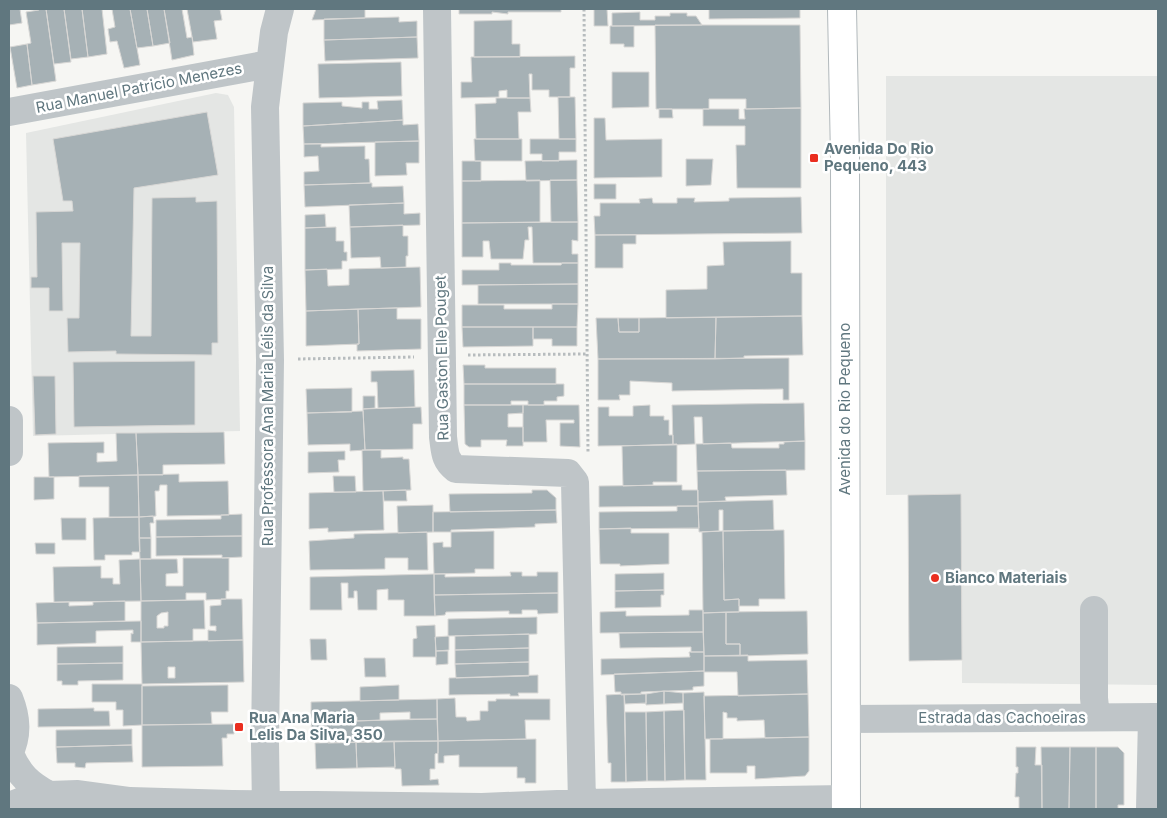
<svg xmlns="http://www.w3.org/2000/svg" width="1167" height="818" font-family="Inter,sans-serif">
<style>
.built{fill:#e4e6e4}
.building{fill:#a6b1b5;stroke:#d8d7d5;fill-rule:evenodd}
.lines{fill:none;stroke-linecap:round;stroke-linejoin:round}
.major-casing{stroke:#b2b9bc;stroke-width:30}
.path{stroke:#b7bcbe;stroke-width:3;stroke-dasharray:2.5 2.5;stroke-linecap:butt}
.minor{stroke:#bfc5c8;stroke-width:28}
.major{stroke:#fff;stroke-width:28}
.poi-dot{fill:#ea2e1f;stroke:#fff;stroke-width:2}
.labels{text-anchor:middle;stroke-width:5;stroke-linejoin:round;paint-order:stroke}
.street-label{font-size:15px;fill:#60777f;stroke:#fff}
.poi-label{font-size:15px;font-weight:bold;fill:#60777f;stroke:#fff;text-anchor:start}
</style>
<rect width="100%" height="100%" fill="#f6f6f3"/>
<path class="built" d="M 886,76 L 1158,76 L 1158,685 L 962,683 L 961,494 L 886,495 Z
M 216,93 L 228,95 L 234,107 L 240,431 L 33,436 L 26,133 Z"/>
<path class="building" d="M 9,9 L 20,9 L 22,23 L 9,25 Z
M 38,9 L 46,9 L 56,81 L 32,85 L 27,44 L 31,43 L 26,12 L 39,10 Z
M 46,9 L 64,9 L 71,62 L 54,64 Z
M 64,9 L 82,9 L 88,57 L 71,59 Z
M 82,9 L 102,9 L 107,54 L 88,57 Z
M 112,9 L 130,9 L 140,65 L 124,68 L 117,41 L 110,42 L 108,29 L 115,27 Z
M 130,9 L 147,9 L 153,46 L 137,48 Z
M 147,9 L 164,9 L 170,43 L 153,46 Z
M 164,9 L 182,9 L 187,38 L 192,37 L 194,55 L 172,60 Z
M 187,9 L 220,9 L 222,20 L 214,21 L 217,39 L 193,42 Z
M 316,9 L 365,9 L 365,18 L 312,20 Z
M 459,9 L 561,9 L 561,12 L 508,12 L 508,14 L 492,12 L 492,14 L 459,14 Z
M 594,9 L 607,9 L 608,26 L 594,26 Z
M 709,9 L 800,9 L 800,18 L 709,19 Z
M 640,12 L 640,20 L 655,20 L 655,16 L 670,16 L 670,13 L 687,13 L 687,16 L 696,16 L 702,25 L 612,26 L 612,13 Z
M 399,17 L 399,22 L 417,21 L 417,37 L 324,40 L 324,19 Z
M 512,20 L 512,44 L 520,44 L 520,57 L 474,57 L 474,21 Z
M 655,25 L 800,25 L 801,108 L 746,109 L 746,99 L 709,99 L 709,109 L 656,109 Z
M 610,26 L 634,26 L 634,47 L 624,47 L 624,44 L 610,44 Z
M 417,37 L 418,58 L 325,61 L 324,40 Z
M 27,44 L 32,85 L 17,88 L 10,47 Z
M 575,56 L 575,68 L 570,68 L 570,97 L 549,97 L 549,90 L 532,90 L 532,74 L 529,74 L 530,98 L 507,98 L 507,90 L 499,91 L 499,97 L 461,98 L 461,82 L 472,82 L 471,57 Z
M 401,62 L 402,96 L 319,98 L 318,64 Z
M 612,72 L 649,72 L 649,107 L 612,108 Z
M 558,97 L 575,97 L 576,139 L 559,139 Z
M 530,98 L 531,112 L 518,112 L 519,139 L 476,139 L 475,104 L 496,103 L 496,98 Z
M 402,100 L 403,120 L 303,126 L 303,103 L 342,102 L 342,106 L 362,108 L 362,102 L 369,102 L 369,109 L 378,109 L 377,101 Z
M 801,108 L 801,188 L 737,188 L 736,145 L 745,145 L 745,126 L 703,126 L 703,109 L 739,109 L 739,119 L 745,119 L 744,109 Z
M 659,109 L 672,109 L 673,118 L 659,118 Z
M 207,112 L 218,175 L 134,188 L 131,336 L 151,336 L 152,198 L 196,197 L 196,202 L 217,201 L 218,343 L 212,343 L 212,355 L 116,354 L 116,351 L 68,352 L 67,318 L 79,318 L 80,243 L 62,243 L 63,311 L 49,311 L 49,288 L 31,288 L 31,277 L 37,277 L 36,212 L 73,211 L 72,201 L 63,201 L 53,139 Z
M 594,118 L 605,118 L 606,140 L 662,139 L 662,177 L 594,178 Z
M 403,120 L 403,125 L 418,124 L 419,141 L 304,144 L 303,126 Z
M 474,139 L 522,139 L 522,161 L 475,161 Z
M 530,139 L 576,139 L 576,152 L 559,152 L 559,161 L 542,161 L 542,154 L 530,154 Z
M 419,141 L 419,163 L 406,163 L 407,175 L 375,176 L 375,142 Z
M 304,144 L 321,144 L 321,147 L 365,146 L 365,159 L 369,159 L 370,183 L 304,185 L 304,172 L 319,171 L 318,156 L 304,157 Z
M 686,159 L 713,159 L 711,185 L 686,186 Z
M 577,160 L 577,180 L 526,181 L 525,161 Z
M 462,161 L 481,161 L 481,181 L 462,181 Z
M 540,180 L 540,222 L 462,223 L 462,181 Z
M 550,180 L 577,180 L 578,222 L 551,222 Z
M 370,183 L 372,183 L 372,187 L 403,186 L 404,203 L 305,207 L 304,185 Z
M 594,184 L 616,184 L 616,199 L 594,199 Z
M 801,197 L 802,233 L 595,235 L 594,216 L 600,216 L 600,203 L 640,203 L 639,199 L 652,198 L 653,203 L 677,203 L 677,198 L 695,198 L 694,202 L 729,201 L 729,198 Z
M 404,203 L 404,214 L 420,213 L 420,225 L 350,227 L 349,205 Z
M 325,214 L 326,227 L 305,228 L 305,215 Z
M 578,222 L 578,241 L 572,240 L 572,254 L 578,254 L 578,263 L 533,263 L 532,227 L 528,227 L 529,240 L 525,240 L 523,259 L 491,259 L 489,241 L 483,241 L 483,257 L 462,257 L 462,223 Z
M 403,225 L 403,236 L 408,236 L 408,256 L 406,256 L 406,267 L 381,268 L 380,257 L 351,258 L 350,227 Z
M 336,227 L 336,241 L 344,241 L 344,252 L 347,252 L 347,261 L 342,261 L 342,269 L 305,270 L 305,228 Z
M 595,235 L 636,235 L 636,244 L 623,244 L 623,268 L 595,268 Z
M 791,241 L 791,273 L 802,273 L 802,316 L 666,318 L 666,290 L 707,289 L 707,266 L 724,265 L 723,242 Z
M 499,263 L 511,263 L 511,265 L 561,265 L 562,263 L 578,263 L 578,284 L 462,285 L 462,270 L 499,270 Z
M 420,267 L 421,307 L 306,311 L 305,270 L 327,269 L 328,286 L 349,285 L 349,269 Z
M 578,284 L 578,304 L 478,304 L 478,285 Z
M 552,304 L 578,304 L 577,327 L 462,327 L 462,305 L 504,305 L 504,309 L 552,309 Z
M 397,308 L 397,319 L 421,319 L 421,349 L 357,351 L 357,344 L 359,344 L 358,309 Z
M 358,309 L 359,344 L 306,346 L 306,311 Z
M 802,316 L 803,355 L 744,356 L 744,358 L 715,359 L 716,317 Z
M 716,317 L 715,359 L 598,359 L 596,318 L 618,318 L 619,332 L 639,332 L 639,318 Z
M 618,318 L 639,318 L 639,332 L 619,332 Z
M 462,327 L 533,327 L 533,346 L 463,347 Z
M 533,327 L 577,327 L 577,346 L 552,346 L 552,339 L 533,339 Z
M 789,358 L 789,400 L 783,400 L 783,389 L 672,391 L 672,383 L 630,381 L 630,395 L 619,395 L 620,400 L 598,400 L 598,359 Z
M 195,361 L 195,425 L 74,427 L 73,362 Z
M 463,365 L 485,365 L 485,368 L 556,368 L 556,384 L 464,384 Z
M 414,370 L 415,407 L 378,408 L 377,382 L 371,382 L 371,371 Z
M 33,376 L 55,376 L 56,434 L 35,435 Z
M 464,384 L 564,384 L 564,396 L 557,397 L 557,401 L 544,401 L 544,405 L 528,405 L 528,401 L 511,401 L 511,405 L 464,405 Z
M 352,388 L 352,412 L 307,413 L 306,389 Z
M 363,396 L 375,396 L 375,408 L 363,409 Z
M 804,403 L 805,441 L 703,444 L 702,417 L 694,417 L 695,444 L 673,445 L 672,405 Z
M 464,405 L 523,405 L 523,413 L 508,414 L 508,427 L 523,427 L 523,446 L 506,446 L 507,440 L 481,440 L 481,447 L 469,447 L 465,444 Z
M 523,405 L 579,405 L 580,447 L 560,446 L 560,423 L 574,423 L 574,420 L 546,420 L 547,442 L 523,442 Z
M 650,405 L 650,416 L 664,416 L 664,420 L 669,420 L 669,435 L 673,435 L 673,445 L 598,446 L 598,407 L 609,407 L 609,416 L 633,416 L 633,406 Z
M 421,407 L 422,424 L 413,424 L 413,449 L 365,450 L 363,409 Z
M 363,411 L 365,450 L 350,451 L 350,444 L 308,445 L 307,413 Z
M 224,432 L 225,464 L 163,465 L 163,475 L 138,475 L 136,433 Z
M 116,433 L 136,433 L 138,475 L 49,477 L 48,443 L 104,442 L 104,453 L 97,453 L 97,462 L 117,461 Z
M 805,441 L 805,470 L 697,471 L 696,444 L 731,443 L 732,448 L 779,448 L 779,444 L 784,444 L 784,442 Z
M 677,444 L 677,482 L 653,482 L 653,485 L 623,486 L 622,446 Z
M 362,450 L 381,450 L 381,458 L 403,457 L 403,459 L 409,459 L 411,490 L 363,491 Z
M 345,451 L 345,460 L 338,460 L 339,472 L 308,473 L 308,452 Z
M 786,470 L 787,495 L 725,497 L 726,501 L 698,502 L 697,471 Z
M 179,474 L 179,482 L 228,481 L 229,515 L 167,516 L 167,485 L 160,485 L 159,491 L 155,491 L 156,516 L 139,517 L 138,475 Z
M 138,475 L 139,517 L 109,517 L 109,487 L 79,487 L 79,476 Z
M 333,476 L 355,476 L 356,492 L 334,492 Z
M 34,477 L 54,477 L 54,499 L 34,500 Z
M 682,485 L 682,490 L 698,490 L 698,506 L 599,507 L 599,486 Z
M 406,490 L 407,501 L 384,501 L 383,491 Z
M 532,490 L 547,490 L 556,498 L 556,510 L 450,512 L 449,494 L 532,493 Z
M 383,491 L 384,530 L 328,532 L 328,528 L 309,529 L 309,493 Z
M 961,494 L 962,660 L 909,661 L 908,495 Z
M 773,500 L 774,530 L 723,531 L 723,510 L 719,510 L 719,531 L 699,532 L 698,502 Z
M 433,505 L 433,532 L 398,533 L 397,506 Z
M 677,506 L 698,506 L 699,528 L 599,529 L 599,512 L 677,511 Z
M 556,510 L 557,523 L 535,524 L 535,527 L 451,530 L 451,532 L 433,532 L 433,512 Z
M 242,514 L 242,536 L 156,537 L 156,520 L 221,519 L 221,515 Z
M 153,516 L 154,523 L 150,523 L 151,538 L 139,538 L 139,517 Z
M 139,517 L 140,552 L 132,552 L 132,555 L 105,555 L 105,560 L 94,560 L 93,518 Z
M 61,518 L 86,518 L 86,540 L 62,540 Z
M 631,528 L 631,533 L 669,533 L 669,564 L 620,566 L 620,564 L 600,564 L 599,529 Z
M 784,530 L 785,599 L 759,599 L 759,606 L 739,606 L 739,599 L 724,600 L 723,531 Z
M 494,531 L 494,569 L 475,569 L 475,573 L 434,574 L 433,543 L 443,542 L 443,547 L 451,547 L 451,532 Z
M 723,531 L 724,600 L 739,599 L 739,612 L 703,613 L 702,532 Z
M 427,532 L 428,570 L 408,570 L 408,558 L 385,558 L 385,569 L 310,570 L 309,541 L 354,538 L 354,534 Z
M 242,536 L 242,557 L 222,558 L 222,555 L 156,556 L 156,537 Z
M 139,538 L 151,538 L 151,559 L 140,559 Z
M 35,543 L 55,543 L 55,554 L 36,554 Z
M 183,558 L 229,558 L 229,591 L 226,591 L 226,599 L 206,600 L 206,593 L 186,593 L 186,600 L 141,601 L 140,559 L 177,559 L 178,573 L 166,574 L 166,586 L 183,586 Z
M 140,559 L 141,601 L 54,602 L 53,567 L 101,566 L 101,578 L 113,578 L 113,584 L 120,584 L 119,560 Z
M 510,572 L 522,572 L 522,576 L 537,576 L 537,572 L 558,572 L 558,593 L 434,595 L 434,574 L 445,574 L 445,577 L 511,576 Z
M 664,573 L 664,590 L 615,591 L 615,574 Z
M 434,574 L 435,616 L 404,616 L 404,600 L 388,600 L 388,589 L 377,590 L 377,610 L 358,610 L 357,591 L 354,591 L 354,598 L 348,598 L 348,583 L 341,583 L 342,610 L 310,610 L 310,577 Z
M 664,590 L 664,595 L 661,595 L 661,607 L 615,608 L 615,591 Z
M 558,593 L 558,613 L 538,614 L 537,610 L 522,610 L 522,614 L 509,614 L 509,611 L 446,612 L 445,615 L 435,616 L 434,595 Z
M 221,599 L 242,599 L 243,640 L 208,641 L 208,630 L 216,631 L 216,626 L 210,626 L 210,606 L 221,605 Z
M 204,600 L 205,629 L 193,629 L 193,641 L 141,642 L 141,601 ZM 168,612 L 168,626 L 164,626 L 164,628 L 157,628 L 157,616 L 161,613 Z
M 125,601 L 125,621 L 37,623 L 36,603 L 69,602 L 69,606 L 93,605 L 93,602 Z
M 689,610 L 703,610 L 703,632 L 600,633 L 600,612 L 626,611 L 626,616 L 689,615 Z
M 807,611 L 808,654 L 740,656 L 740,644 L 726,644 L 726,612 Z
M 726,612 L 726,644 L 740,644 L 740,656 L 704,656 L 703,613 Z
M 537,617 L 537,634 L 448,636 L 448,619 Z
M 141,621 L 141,642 L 131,642 L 131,633 L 133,634 L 133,630 L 96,631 L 96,643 L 37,645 L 37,623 Z
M 435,625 L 436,657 L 413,657 L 413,639 L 417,638 L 416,626 Z
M 703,632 L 704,652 L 691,652 L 691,647 L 620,648 L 619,633 Z
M 529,634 L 529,648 L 455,650 L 455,636 Z
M 449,636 L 449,650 L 436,651 L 435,637 Z
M 310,639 L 326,639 L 327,660 L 311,660 Z
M 243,640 L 244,682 L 142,684 L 141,642 ZM 168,667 L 175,667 L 175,678 L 168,678 Z
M 123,646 L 123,663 L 57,664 L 57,647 Z
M 529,648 L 529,662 L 455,664 L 455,650 Z
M 436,651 L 448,651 L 448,664 L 436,665 Z
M 689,652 L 704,652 L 704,671 L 601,675 L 601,659 L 690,657 Z
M 748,655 L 748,661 L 807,660 L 808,694 L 738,696 L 737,672 L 704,672 L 704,656 Z
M 364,658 L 385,658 L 386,677 L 365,677 Z
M 529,662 L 529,676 L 456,678 L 455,664 Z
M 123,663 L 123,680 L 78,681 L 78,685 L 62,685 L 62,681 L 57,681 L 57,664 Z
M 704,671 L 704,686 L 693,687 L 693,690 L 641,692 L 641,694 L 621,695 L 621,692 L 615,692 L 614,674 Z
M 538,675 L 538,693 L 518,693 L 519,696 L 510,696 L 510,694 L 449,695 L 449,678 Z
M 92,684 L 142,684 L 142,725 L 123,726 L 123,710 L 116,710 L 116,702 L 92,702 Z
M 228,685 L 228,712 L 211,712 L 212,724 L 142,725 L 142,686 Z
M 399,685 L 399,700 L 360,701 L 360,687 Z
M 664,691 L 683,693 L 683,703 L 664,704 Z
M 664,691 L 664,704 L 646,705 L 646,694 Z
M 704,692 L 706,780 L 685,780 L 683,693 Z
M 624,694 L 646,694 L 646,703 L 625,704 Z
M 624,694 L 626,782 L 611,782 L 611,763 L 608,763 L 606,695 Z
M 808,694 L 809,737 L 765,738 L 764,720 L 737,721 L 737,718 L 727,718 L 727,713 L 723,712 L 723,739 L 705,739 L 704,696 Z
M 455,698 L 456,717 L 466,717 L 467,721 L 480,720 L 480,711 L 488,711 L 488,701 L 496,701 L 496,699 L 550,699 L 550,720 L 525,720 L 526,739 L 438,741 L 437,699 Z
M 437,699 L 437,719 L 410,719 L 410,712 L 380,713 L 380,720 L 357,721 L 357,717 L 311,718 L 311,702 Z
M 94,708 L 94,711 L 109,711 L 110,726 L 38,727 L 38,709 Z
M 684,710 L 685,780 L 665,781 L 664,711 Z
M 664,711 L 665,781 L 647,781 L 646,712 Z
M 625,712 L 646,712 L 647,781 L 626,782 Z
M 437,719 L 438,741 L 328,743 L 328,732 L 312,733 L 311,722 Z
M 234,724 L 234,734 L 227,734 L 227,738 L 222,738 L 223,766 L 142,767 L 142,725 Z
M 132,729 L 132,745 L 56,747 L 56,730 Z
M 809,737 L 809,771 L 805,776 L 755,779 L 755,766 L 747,766 L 747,773 L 710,773 L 710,739 Z
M 536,739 L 536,783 L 525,783 L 525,778 L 517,778 L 517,767 L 459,767 L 459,755 L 444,756 L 444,763 L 438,763 L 438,741 Z
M 394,741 L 438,741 L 438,753 L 435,754 L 435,769 L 430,769 L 430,780 L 438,779 L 439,785 L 402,786 L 401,769 L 395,769 Z
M 394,741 L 395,767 L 357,768 L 356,742 Z
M 356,742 L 357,768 L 316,769 L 315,743 Z
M 132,745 L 133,762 L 86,763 L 85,768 L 75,767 L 75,763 L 57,763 L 56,747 Z
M 1016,747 L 1036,747 L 1035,765 L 1042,765 L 1042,809 L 1019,809 L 1019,797 L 1015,797 L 1016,773 L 1018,773 L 1018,767 L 1016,767 Z
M 1041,747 L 1070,747 L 1069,809 L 1042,809 Z
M 1070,747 L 1096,747 L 1096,809 L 1069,809 Z
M 1096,747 L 1118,747 L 1124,753 L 1124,805 L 1118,805 L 1118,809 L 1096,809 Z"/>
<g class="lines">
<defs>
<path id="major" d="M 842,9 L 845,157 L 846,809"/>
</defs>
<use href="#major" class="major-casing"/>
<path class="path" d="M 584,9 L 588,453
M 468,355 L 586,354
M 298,359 L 414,357"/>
<path class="minor" d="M 437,9 L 443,437 C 445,451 444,460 456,469 L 568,473 L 575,482 L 582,803
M 9,112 L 269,64
M 9,420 L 9,452
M 1094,610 L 1094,698 L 1096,717
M 9,698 C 17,718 18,735 9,754
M 846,719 L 1158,717
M 10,754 C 19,775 29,784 49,795
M 9,806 L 22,801 L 49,795 L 78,794 L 130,801 L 232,804 L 482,807 L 582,803 L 846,799
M 266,809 L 265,744 L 270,360 L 265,107 L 274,32 L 280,9
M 1150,809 L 1152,717"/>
<use href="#major" class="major"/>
</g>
<g class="poi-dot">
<rect x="809" y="153" width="10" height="10" rx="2.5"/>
<circle cx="935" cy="578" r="5"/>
<rect x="234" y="722" width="10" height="10" rx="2.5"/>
</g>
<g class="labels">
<g class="street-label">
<text transform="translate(139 88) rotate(-11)" y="5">Rua Manuel Patricio Menezes</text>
<text transform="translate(442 358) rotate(-91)" y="5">Rua Gaston Elle Pouget</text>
<text transform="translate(268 406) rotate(-90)" y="5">Rua Professora Ana Maria Lélis da Silva</text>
<text transform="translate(845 409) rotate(-90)" y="5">Avenida do Rio Pequeno</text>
<text x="1002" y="723">Estrada das Cachoeiras</text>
</g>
<g class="poi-label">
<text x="824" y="154">Avenida Do Rio<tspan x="824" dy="17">Pequeno, 443</tspan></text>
<text x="945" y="583">Bianco Materiais</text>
<text x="249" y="723">Rua Ana Maria<tspan x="249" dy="17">Lelis Da Silva, 350</tspan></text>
</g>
</g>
<rect width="1167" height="818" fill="none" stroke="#60777f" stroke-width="20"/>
</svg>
